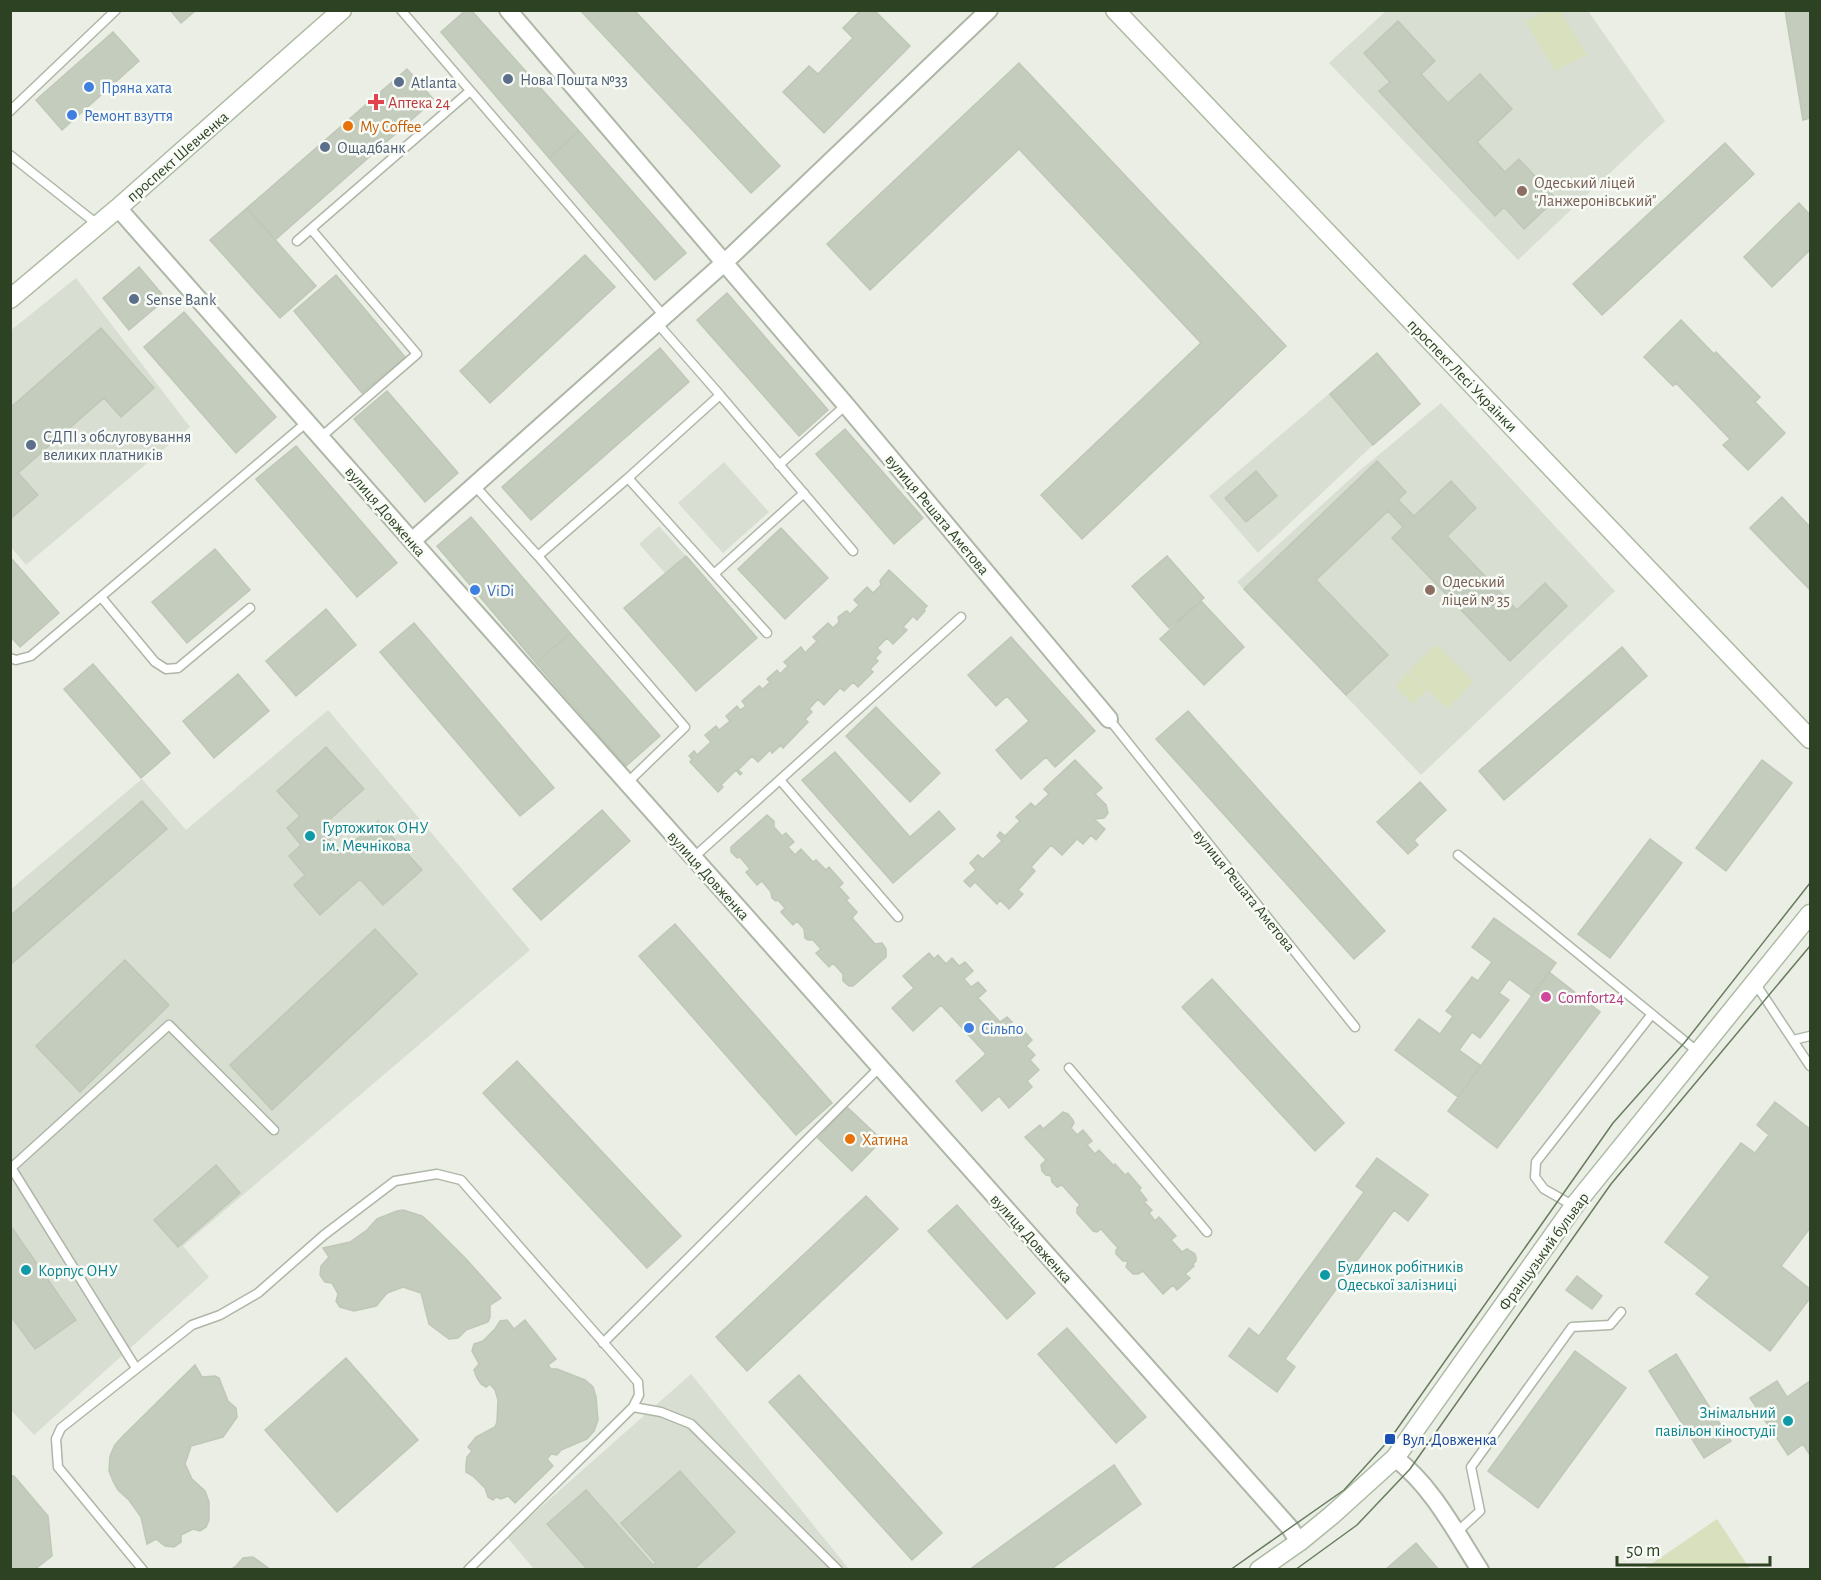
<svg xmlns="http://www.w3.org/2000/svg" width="1821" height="1580" font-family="'Alegreya Sans',sans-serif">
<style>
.built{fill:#d9ded3}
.green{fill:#d8e0be}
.building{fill:#c4ccbd;stroke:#bfc8b7;stroke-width:1.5}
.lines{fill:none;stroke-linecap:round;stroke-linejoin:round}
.lane-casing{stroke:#aeb7a7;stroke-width:11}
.street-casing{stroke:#aeb7a7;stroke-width:20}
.secondary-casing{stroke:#acbba3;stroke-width:21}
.lane{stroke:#fff;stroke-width:8}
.street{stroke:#fff;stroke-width:16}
.secondary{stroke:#fff;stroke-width:18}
.tram{stroke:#687c5e;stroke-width:1.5}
.service-dot{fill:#5c6f8a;stroke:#f8fbf6;stroke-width:2}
.shop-dot{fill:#3f7fe0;stroke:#f8fbf6;stroke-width:2}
.health-dot{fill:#e0444e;stroke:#f8fbf6;stroke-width:2}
.food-dot{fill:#e8710a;stroke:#f8fbf6;stroke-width:2}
.education-dot{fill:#8d6e63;stroke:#f8fbf6;stroke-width:2}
.culture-dot{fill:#0f9aa8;stroke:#f8fbf6;stroke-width:2}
.hotel-dot{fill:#d1479c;stroke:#f8fbf6;stroke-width:2}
.transit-dot{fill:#1a4fb4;stroke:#f8fbf6;stroke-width:2}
.labels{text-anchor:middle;stroke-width:5;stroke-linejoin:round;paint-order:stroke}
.service-label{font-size:16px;fill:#4e5e75;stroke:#f8fbf6;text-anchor:start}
.shop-label{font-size:16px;fill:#366cbe;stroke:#f8fbf6;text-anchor:start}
.health-label{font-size:16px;fill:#be3a42;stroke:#f8fbf6;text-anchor:start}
.food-label{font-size:16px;fill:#c56008;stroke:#f8fbf6;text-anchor:start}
.street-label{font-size:16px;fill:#2d4123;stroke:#f8fbf6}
.education-label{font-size:16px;fill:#785e54;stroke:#f8fbf6;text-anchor:start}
.culture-label{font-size:16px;fill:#0d838f;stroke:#f8fbf6;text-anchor:start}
.hotel-label{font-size:16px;fill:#b23c85;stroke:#f8fbf6;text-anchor:start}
.transit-label{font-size:16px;fill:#164399;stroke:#f8fbf6;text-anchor:start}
</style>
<rect width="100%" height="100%" fill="#eaeee5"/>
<path class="built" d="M 1386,11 L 1588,11 L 1665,121 L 1518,260 L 1329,63 Z
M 76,278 L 190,427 L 26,565 L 11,547 L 10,331 Z
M 1377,353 L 1420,404 L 1373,445 L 1258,553 L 1209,496 Z
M 1441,403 L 1615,591 L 1421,775 L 1237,582 L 1358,472 Z
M 724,462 L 769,512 L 723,553 L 678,503 Z
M 659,526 L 686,556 L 665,573 L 639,544 Z
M 328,710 L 530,950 L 183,1246 L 209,1277 L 34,1435 L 10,1409 L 10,890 L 142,779 L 186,830 Z
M 691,1374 L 849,1569 L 534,1569 L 507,1537 Z"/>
<path class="green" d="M 1549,10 L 1560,11 L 1587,55 L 1555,71 L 1525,21 Z
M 1436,644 L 1474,682 L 1447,709 L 1409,671 Z
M 1408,672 L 1427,690 L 1413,704 L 1395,686 Z
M 1717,1519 L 1750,1569 L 1644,1569 Z"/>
<path class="building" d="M 170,10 L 196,10 L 181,23 Z
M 466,10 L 471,10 L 579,131 L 549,158 L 441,32 Z
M 580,10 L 634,10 L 780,166 L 751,193 Z
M 861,10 L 874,10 L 910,46 L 824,133 L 783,92 L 809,66 L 818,74 L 853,38 L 843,28 Z
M 1785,10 L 1810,10 L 1810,118 L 1803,120 Z
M 1398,21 L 1435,61 L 1421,74 L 1448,103 L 1480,74 L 1512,109 L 1477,142 L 1505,172 L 1519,159 L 1556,199 L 1524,229 L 1504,207 L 1495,216 L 1379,91 L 1390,82 L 1364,53 Z
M 113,32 L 139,61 L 62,130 L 36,100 Z
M 1019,63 L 1286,346 L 1082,539 L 1041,495 L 1201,343 L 1019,149 L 870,290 L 827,244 Z
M 407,69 L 434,100 L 275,240 L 247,208 Z
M 579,131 L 686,253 L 655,280 L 549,158 Z
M 1725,143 L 1754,174 L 1602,315 L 1573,284 Z
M 1799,203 L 1810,215 L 1810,250 L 1772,287 L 1744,257 Z
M 247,208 L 316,286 L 280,318 L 210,240 Z
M 585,255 L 615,287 L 490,403 L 460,371 Z
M 139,267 L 166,299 L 129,330 L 103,298 Z
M 336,275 L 405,357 L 362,393 L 294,311 Z
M 727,293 L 828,410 L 799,436 L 697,320 Z
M 184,312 L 276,417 L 236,453 L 144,347 Z
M 1681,320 L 1714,354 L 1716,352 L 1760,397 L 1755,402 L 1785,433 L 1748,470 L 1723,445 L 1730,439 L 1676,383 L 1673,386 L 1644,357 Z
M 101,328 L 154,388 L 121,417 L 104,398 L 18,473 L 38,495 L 10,519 L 10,408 Z
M 660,348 L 689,382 L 531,520 L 502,487 Z
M 1377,353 L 1420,404 L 1373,445 L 1330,394 Z
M 387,391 L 458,473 L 425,502 L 354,419 Z
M 845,429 L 923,518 L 894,544 L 816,454 Z
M 296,446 L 397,563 L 357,597 L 256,479 Z
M 1377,461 L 1406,492 L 1398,500 L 1414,516 L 1451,481 L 1476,508 L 1447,536 L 1517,610 L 1545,583 L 1567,606 L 1510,661 L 1392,538 L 1403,527 L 1388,511 L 1316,580 L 1388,655 L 1346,695 L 1244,589 Z
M 1256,471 L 1277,496 L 1246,522 L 1225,498 Z
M 1782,497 L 1810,527 L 1810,590 L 1750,528 Z
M 471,517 L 570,633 L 536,663 L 437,546 Z
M 781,528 L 828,578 L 785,619 L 738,569 Z
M 215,549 L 250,590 L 187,643 L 152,602 Z
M 686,556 L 757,638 L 696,691 L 624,608 Z
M 1167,556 L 1204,598 L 1169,628 L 1132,586 Z
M 10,557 L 59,613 L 20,647 L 10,636 Z
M 889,570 L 927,606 L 924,609 L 925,611 L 917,620 L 913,616 L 903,627 L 907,630 L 893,644 L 887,638 L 877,648 L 881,652 L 875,658 L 878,661 L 870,669 L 873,672 L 858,687 L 853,682 L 844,691 L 840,688 L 824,705 L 818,699 L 809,709 L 812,712 L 805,719 L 808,722 L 783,748 L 781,745 L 772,753 L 770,750 L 758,762 L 752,756 L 738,770 L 742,773 L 740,775 L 736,770 L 721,785 L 723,787 L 718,792 L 690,762 L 692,759 L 689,756 L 694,751 L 697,755 L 711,742 L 705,735 L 716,726 L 719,730 L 730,721 L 726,716 L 737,706 L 740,710 L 746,706 L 742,701 L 759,686 L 763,689 L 770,682 L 767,679 L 777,670 L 780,674 L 788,666 L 784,662 L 801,647 L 805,653 L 817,641 L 813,637 L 828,623 L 833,628 L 839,622 L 838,617 L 845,612 L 847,611 L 850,614 L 859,605 L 854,600 L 867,587 L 873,593 L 881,585 L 880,581 L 883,577 Z
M 1201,601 L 1244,647 L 1204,685 L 1160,639 Z
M 326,609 L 356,645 L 296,696 L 266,661 Z
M 414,623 L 554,788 L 520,816 L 380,652 Z
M 570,633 L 660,736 L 626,766 L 536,663 Z
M 1011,637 L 1095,731 L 1055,767 L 1046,757 L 1021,779 L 996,750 L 1029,721 L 1007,696 L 996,706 L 968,675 Z
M 1622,647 L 1647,676 L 1504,800 L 1479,771 Z
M 93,664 L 170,753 L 141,778 L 64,689 Z
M 238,674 L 269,711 L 214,758 L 183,721 Z
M 876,707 L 940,773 L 910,802 L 846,736 Z
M 1188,711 L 1385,931 L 1354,959 L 1156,739 Z
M 326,747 L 364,789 L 320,828 L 341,853 L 378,821 L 422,870 L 383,905 L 360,879 L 320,915 L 294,885 L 305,875 L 289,856 L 301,845 L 287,828 L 300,816 L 277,791 Z
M 835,752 L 910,837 L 939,811 L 955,829 L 893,883 L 802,780 Z
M 1075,760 L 1102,788 L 1095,794 L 1106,805 L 1108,813 L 1104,818 L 1094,819 L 1105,829 L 1096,840 L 1091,835 L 1083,844 L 1077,839 L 1062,855 L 1051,845 L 1031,867 L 1035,871 L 1018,890 L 1023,894 L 1009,909 L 1000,900 L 997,904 L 975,882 L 970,887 L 964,881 L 976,870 L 970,863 L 978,855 L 983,859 L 1002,841 L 997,836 L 1000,832 L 1005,836 L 1020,821 L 1016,817 L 1031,803 L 1035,807 L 1049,794 L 1044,789 Z
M 1762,760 L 1792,783 L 1726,871 L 1696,848 Z
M 1420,782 L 1446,810 L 1414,840 L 1418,845 L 1408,854 L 1377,822 Z
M 142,801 L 167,829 L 10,965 L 10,916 Z
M 602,810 L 630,841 L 541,920 L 513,889 Z
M 767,815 L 774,821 L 774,827 L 782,836 L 786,833 L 794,842 L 788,847 L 795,855 L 801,849 L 813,862 L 816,860 L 826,870 L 829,867 L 843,883 L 839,887 L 849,898 L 846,900 L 857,912 L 852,918 L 875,944 L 882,943 L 886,949 L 886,957 L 853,986 L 849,986 L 843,981 L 843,974 L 833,963 L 829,967 L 816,953 L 821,949 L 813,940 L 808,940 L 805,938 L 804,929 L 797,921 L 793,925 L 781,912 L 785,908 L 778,900 L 776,901 L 772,898 L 771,892 L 762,881 L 757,885 L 746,872 L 750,869 L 740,857 L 737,858 L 731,852 L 731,847 Z
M 1650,839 L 1682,863 L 1610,958 L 1578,934 Z
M 1494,918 L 1556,963 L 1532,996 L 1509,979 L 1499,993 L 1509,1000 L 1480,1038 L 1472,1032 L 1459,1050 L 1481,1066 L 1458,1097 L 1395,1050 L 1419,1019 L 1440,1034 L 1453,1016 L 1446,1011 L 1472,977 L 1478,981 L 1492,962 L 1472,947 Z
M 675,924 L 832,1103 L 796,1135 L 639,956 Z
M 375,929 L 417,974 L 272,1110 L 230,1065 Z
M 929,953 L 934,959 L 938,955 L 946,964 L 952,958 L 959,966 L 965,962 L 973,971 L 964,979 L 971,987 L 978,982 L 986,991 L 978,998 L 1000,1022 L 1007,1017 L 1012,1022 L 1005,1028 L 1014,1038 L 1023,1030 L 1032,1040 L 1026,1046 L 1035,1055 L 1030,1060 L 1039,1070 L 1027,1081 L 1032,1087 L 1009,1108 L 999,1096 L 982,1111 L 956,1081 L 986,1054 L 941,1005 L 913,1031 L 892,1008 L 914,988 L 903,976 Z
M 125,960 L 169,1005 L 80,1092 L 36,1046 Z
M 1549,972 L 1600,1012 L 1497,1148 L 1448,1111 Z
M 1212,979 L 1344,1123 L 1315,1151 L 1182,1007 Z
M 517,1061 L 681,1236 L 647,1268 L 483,1093 Z
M 1775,1102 L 1810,1129 L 1810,1228 L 1781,1266 L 1810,1289 L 1810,1298 L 1770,1351 L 1696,1294 L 1710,1277 L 1665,1242 L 1741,1143 L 1755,1153 L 1769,1135 L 1757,1125 Z
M 847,1107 L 882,1140 L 852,1171 L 818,1138 Z
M 1063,1112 L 1068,1114 L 1073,1120 L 1074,1123 L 1071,1128 L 1077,1135 L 1083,1130 L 1092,1141 L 1087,1145 L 1095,1154 L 1099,1150 L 1114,1166 L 1115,1164 L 1125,1175 L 1128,1173 L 1141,1188 L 1139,1190 L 1147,1200 L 1144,1202 L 1152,1210 L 1149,1213 L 1155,1221 L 1159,1217 L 1176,1236 L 1171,1240 L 1182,1252 L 1187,1249 L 1195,1254 L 1196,1258 L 1196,1261 L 1193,1264 L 1194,1266 L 1185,1274 L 1190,1278 L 1177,1290 L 1173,1285 L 1163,1294 L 1143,1271 L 1138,1274 L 1133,1274 L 1126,1267 L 1128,1261 L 1123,1261 L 1116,1254 L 1116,1250 L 1118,1248 L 1101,1229 L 1097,1232 L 1093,1231 L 1077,1213 L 1077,1208 L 1080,1205 L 1062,1185 L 1057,1187 L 1052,1182 L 1051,1176 L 1046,1175 L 1042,1171 L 1041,1165 L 1046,1160 L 1025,1137 L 1040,1125 L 1043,1129 Z
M 1377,1158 L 1428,1195 L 1408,1221 L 1394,1210 L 1285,1359 L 1295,1367 L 1277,1392 L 1229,1356 L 1249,1328 L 1259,1336 L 1364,1192 L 1356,1186 Z
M 216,1165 L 240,1193 L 178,1247 L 154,1220 Z
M 866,1196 L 898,1229 L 747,1371 L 716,1337 Z
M 957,1205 L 1035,1293 L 1007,1319 L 928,1231 Z
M 403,1210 L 422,1216 L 430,1223 L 467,1260 L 501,1298 L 490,1305 L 490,1317 L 488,1322 L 466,1330 L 458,1338 L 449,1339 L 429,1324 L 421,1293 L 403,1287 L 387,1293 L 376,1306 L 354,1311 L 340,1307 L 336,1301 L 338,1294 L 332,1283 L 325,1282 L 320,1275 L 321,1266 L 329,1257 L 323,1248 L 350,1242 L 367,1230 L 377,1219 L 397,1211 Z
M 10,1225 L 76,1320 L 35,1349 L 10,1315 Z
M 1577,1276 L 1602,1296 L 1592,1309 L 1566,1290 Z
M 507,1320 L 514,1329 L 525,1320 L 556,1359 L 548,1365 L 551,1369 L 557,1369 L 585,1380 L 593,1387 L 596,1397 L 598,1420 L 594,1431 L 587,1439 L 561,1450 L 557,1455 L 551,1454 L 547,1459 L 553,1466 L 515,1503 L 508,1496 L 501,1499 L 496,1497 L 493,1500 L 488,1497 L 485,1488 L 473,1476 L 466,1472 L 466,1465 L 467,1457 L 472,1451 L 468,1447 L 476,1437 L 495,1427 L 497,1422 L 498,1400 L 495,1390 L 490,1384 L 486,1387 L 481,1384 L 477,1378 L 474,1370 L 479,1364 L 472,1351 L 474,1344 L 483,1341 L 495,1329 L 500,1321 Z
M 1067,1328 L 1146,1417 L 1116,1443 L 1038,1354 Z
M 1575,1351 L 1626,1388 L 1538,1508 L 1488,1471 Z
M 1676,1354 L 1731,1441 L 1704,1458 L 1649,1371 Z
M 346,1358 L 418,1440 L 337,1512 L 265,1430 Z
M 195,1365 L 202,1377 L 215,1376 L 219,1378 L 228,1401 L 236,1408 L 237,1417 L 223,1437 L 191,1446 L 185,1464 L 192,1479 L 205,1491 L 209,1502 L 209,1520 L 206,1527 L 200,1531 L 193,1529 L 181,1535 L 181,1542 L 174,1547 L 165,1546 L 156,1539 L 147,1544 L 141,1517 L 129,1500 L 118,1490 L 113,1481 L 109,1471 L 110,1456 L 115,1445 L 122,1437 Z
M 799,1375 L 942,1533 L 912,1560 L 769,1402 Z
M 1777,1381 L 1787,1397 L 1810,1381 L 1810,1455 L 1803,1444 L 1788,1455 L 1750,1398 Z
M 1114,1465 L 1141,1504 L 1050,1570 L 969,1570 Z
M 680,1471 L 735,1532 L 693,1570 L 588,1570 L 547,1524 L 586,1490 L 653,1565 L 656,1563 L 621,1523 Z
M 10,1476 L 14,1476 L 48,1516 L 52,1556 L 34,1570 L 10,1570 Z
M 1416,1543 L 1439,1570 L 1385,1570 Z
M 253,1557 L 271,1570 L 230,1570 L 236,1566 L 243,1558 Z"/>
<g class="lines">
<defs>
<path id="lane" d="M 401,10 L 664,316
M 10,111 L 116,10
M 10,155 L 97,224
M 311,229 L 417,354 L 321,437
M 297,241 L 470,91
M 657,323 L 720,395 L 628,478 L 767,633
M 720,395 L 853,551
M 779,465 L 846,405
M 475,486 L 538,556
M 714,574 L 804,493
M 101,597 L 155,662 L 166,669 L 178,668 L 250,608
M 10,658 L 16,660 L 31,656 L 307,422
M 1109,719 L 1355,1027
M 780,780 L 898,917
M 627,783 L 685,727 L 538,556 L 628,478
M 1458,855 L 1698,1052
M 694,857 L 961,617
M 1755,983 L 1810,1066
M 1793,1040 L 1810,1036
M 1069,1068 L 1207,1232
M 10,1169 L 169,1025 L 274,1130
M 12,1169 L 136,1368
M 1574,1206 L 1544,1189 L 1535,1177 L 1536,1162 L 1652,1014
M 603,1343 L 880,1067
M 633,1407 L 661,1412 L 691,1424 L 838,1570
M 1456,1533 L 1480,1511 L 1471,1467 L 1572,1327 L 1610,1325 L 1621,1312
M 143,1570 L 58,1467 L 56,1439 L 61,1428 L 192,1325 L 220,1315 L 258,1293 L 324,1235 L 395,1181 L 437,1174 L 461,1180 L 638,1382 L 639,1395 L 633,1407 L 468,1570"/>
<path id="street" d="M 508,10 L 846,405 L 1109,719
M 118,208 L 412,541 L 1290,1528 L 1299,1542
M 412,541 L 724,263 L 989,10
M 1395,1458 C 1432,1486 1455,1531 1480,1570"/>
<path id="secondary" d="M 1115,10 L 1810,739
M 10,299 L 118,208 L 342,10
M 1259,1570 L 1299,1542 L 1332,1515 L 1395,1458 L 1574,1206 L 1810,914"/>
</defs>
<use href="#lane" class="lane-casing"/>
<use href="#street" class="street-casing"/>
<use href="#secondary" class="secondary-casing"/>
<use href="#lane" class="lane"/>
<use href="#street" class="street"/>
<use href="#secondary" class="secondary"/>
<path class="tram" d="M 1230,1570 L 1344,1490 L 1390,1439 L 1613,1123 L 1685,1042 L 1810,883
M 1295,1570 L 1357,1525 L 1410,1469 L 1611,1184 L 1810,946"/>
</g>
<g class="service-dot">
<circle cx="508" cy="79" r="6"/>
<circle cx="399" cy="82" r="6"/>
<circle cx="325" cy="147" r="6"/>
<circle cx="134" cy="299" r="6"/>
<circle cx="31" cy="445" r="6"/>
</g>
<g class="shop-dot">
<circle cx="89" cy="87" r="6"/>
<circle cx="72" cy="115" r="6"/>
<circle cx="475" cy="590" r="6"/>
<circle cx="969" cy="1028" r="6"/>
</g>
<path class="health-dot" d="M373 93h6v6h6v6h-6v6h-6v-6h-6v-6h6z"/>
<g class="food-dot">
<circle cx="348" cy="126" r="6"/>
<circle cx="850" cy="1139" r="6"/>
</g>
<g class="education-dot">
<circle cx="1522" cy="191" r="6"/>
<circle cx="1430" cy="590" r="6"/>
</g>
<g class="culture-dot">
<circle cx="310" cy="836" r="6"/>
<circle cx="26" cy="1270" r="6"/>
<circle cx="1325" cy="1275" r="6"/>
<circle cx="1788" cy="1421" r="6"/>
</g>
<circle class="hotel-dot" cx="1546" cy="997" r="6"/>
<rect class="transit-dot" x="1384" y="1433" width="12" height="12" rx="3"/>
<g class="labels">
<g class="service-label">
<text x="520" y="85">Нова Пошта №33</text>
<text x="411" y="88">Atlanta</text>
<text x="337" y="153">Ощадбанк</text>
<text x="146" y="305">Sense Bank</text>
<text x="43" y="442">СДПІ з обслуговування<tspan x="43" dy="18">великих платників</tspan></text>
</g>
<g class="shop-label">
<text x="101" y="93">Пряна хата</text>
<text x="84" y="121">Ремонт взуття</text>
<text x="487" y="596">ViDi</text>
<text x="981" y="1034">Сільпо</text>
</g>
<g class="health-label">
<text x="388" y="108">Аптека 24</text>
</g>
<g class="food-label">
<text x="360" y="132">My Coffee</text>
<text x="862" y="1145">Хатина</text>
</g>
<g class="street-label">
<text transform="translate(177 156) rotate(-41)" y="6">проспект Шевченка</text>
<text transform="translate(1463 375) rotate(46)" y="6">проспект Лесі Українки</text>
<text transform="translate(386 511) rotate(49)" y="6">вулиця Довженка</text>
<text transform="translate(938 514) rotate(50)" y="6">вулиця Решата Аметова</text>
<text transform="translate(709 875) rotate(48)" y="6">вулиця Довженка</text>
<text transform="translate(1245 890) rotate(51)" y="6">вулиця Решата Аметова</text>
<text transform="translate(1032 1238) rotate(48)" y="6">вулиця Довженка</text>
<text transform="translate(1543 1251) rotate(-54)" y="6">Французький бульвар</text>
</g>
<g class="education-label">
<text x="1534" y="188">Одеський ліцей<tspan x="1534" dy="18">"Ланжеронівський"</tspan></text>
<text x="1442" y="587">Одеський<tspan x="1442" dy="18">ліцей № 35</tspan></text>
</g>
<g class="culture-label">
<text x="322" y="833">Гуртожиток ОНУ<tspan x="322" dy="18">ім. Мечнікова</tspan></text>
<text x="1337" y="1272">Будинок робітників<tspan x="1337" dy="18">Одеської залізниці</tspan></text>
<text x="38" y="1276">Корпус ОНУ</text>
<text x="1776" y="1418" text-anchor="end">Знімальний<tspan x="1776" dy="18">павільон кіностудії</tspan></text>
</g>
<g class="hotel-label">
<text x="1558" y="1003">Comfort24</text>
</g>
<g class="transit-label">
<text x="1402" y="1445">Вул. Довженка</text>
</g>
</g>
<rect width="1821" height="1580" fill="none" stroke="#2d4123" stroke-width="24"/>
<path d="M1617 1556v9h153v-9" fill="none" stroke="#2d4123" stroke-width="3"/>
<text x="1626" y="1556" font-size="18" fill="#2d4123" stroke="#f8fbf6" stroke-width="4.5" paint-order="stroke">50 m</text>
</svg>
